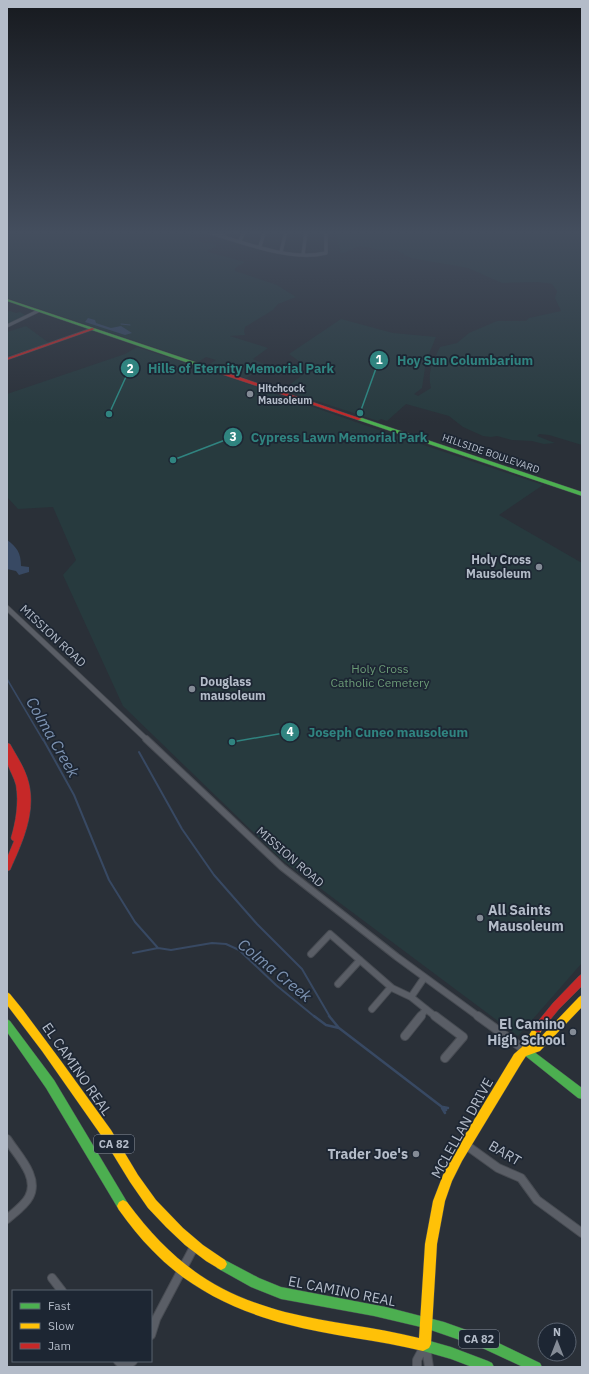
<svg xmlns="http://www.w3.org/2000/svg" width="589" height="1374" font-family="'IBM Plex Sans',sans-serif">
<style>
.green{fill:#273a3e}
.water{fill:#384963}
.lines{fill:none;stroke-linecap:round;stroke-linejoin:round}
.stream-far3{stroke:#384963;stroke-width:1}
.stream-far2{stroke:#384963;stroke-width:1.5}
.stream-far1{stroke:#384963;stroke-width:2}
.stream{stroke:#384963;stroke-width:2.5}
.street-far3-casing{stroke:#484c53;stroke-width:4}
.street-far2-casing{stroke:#484c53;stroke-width:6}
.street-far1-casing{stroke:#484c53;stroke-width:8}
.street-casing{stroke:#484c53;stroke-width:10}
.fast-casing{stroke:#484c53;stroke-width:1}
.slow-casing{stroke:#484c53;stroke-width:1}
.jam-casing{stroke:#484c53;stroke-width:1}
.street-far3{stroke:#5a5e66;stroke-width:3}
.street-far2{stroke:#5a5e66;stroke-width:4.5}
.street-far1{stroke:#5a5e66;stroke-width:6}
.street{stroke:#5a5e66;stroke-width:8}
.fast{fill:#4caf50;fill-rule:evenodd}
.slow{fill:#ffc107;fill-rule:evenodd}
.jam{fill:#c62828;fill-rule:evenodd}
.poi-dot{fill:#848b96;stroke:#1d2633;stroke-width:1.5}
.labels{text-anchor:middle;stroke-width:3.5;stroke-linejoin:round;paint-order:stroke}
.far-poi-label{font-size:10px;font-weight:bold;fill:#b4bcc9;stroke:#1d2633;text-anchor:start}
.far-street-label{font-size:10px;fill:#b4bcc9;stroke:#1d2633}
.shield{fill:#1d2633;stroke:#878f9c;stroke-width:1}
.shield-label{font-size:11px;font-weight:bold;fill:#b4bcc9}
.poi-label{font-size:12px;font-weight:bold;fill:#b4bcc9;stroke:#1d2633;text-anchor:end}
.street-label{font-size:12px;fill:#b4bcc9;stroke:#1d2633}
.park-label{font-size:12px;fill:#6b9a76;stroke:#1d2633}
.near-poi-label{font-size:14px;font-weight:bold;fill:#b4bcc9;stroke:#1d2633;text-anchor:end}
.near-street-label{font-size:14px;fill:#b4bcc9;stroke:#1d2633}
.near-water-label{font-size:16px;font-style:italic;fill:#7c92b1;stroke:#1d2633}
.leader{fill:none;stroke:#308480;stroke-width:1.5}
.callout-dot{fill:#308480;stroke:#1d2633;stroke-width:1.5}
.mark-label{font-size:12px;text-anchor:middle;font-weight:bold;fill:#fff}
.callout-label{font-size:13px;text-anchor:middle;font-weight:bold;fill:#308480;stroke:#1d2633;stroke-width:3.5;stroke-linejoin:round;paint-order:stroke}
</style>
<rect width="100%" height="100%" fill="#2a3038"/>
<path class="green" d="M 7,231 L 177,231 C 185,233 191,236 197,240 C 202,244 210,242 216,245 L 216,247 L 208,250 L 208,252 L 245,262 L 235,268 L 235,271 L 277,285 L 296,297 L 278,304 L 273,310 L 245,327 L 244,331 L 245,335 L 230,336 L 268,348 L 253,359 L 266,365 L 258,374 L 255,373 L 246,378 L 208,365 L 216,360 L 206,357 L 198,362 L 7,298 Z
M 336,231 L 582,231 L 582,445 L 549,435 L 539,434 L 537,436 L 555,443 L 544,444 L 532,441 L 512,440 L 497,436 L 491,437 L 483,436 L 463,427 L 449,416 L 406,404 L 387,421 L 381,419 L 378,421 L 283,390 L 306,372 L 307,367 L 289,354 L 341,319 L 393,333 L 436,337 L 426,361 L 422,388 L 414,394 L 418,396 L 431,388 C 427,372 433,361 440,347 L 457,343 L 469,333 L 497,321 L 526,321 L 529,318 L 561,311 L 555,298 L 557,291 L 552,284 L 538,282 L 502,283 L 468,268 L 411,258 L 396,250 L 385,251 L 360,246 L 341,254 Z
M 10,311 L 16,313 L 20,312 L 29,317 L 7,326 L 7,312 Z
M 26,326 L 49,343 L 7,356 L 7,332 Z
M 137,347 L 242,382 L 370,427 L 543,485 L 499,515 L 582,563 L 582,963 L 518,1036 L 281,859 L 123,706 L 63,575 L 76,560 L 53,507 L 18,509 L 7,497 L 7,394 L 125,354 Z"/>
<path class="water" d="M 88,318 L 95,320 L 96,323 L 111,328 L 121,326 L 132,333 L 125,335 L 85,322 Z
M 7,540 C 17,547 21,553 21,566 L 29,567 L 29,572 L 19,575 L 16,571 L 7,569 Z"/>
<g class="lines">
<path class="stream-far3" d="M 121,324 L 130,325"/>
<path class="stream-far2" d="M 7,679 L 43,740"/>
<path class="stream-far1" d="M 43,739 L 74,795 L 109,880 L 135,922 L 158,948
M 139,752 L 182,829 L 214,875 L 257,924 L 302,969 L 330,1017
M 133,953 L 158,948 L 171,950 L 212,943 L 226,944 L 239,950 L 276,985 L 315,1017"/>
<path class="stream" d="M 314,1016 L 326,1025 L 339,1028 L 446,1110
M 329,1016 L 339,1028
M 443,1107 L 448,1108
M 442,1108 L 445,1113"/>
<defs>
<path id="street-far3" d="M 204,231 C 240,241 289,262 326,253 L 326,231
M 220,234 L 233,231
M 240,241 L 244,231
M 260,246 L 265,231
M 281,252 L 286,231
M 303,255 L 306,231
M 7,326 L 38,311"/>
<path id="street-far2" d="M 7,608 L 147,740"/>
<path id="street-far1" d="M 146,739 L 282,867 L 397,957 L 479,1017
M 311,954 L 330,934 L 392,988 L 411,997 L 436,1017
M 338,984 L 360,960
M 411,997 L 424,978
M 372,1009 L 391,987
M 420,1017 L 426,1009"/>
<path id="street" d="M 435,1016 L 463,1037 L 445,1058
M 478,1016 L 525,1050
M 405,1036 L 421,1016
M 7,1139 C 17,1155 40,1177 29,1197 C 25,1205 14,1213 7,1219
M 466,1145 L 498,1168 L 521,1178 L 537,1200 L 582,1233
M 52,1278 L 62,1291
M 151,1335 L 156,1319 L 194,1247
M 426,1347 L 429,1367
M 118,1361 L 121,1364 L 129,1364 L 133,1361
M 417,1367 L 417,1360 L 424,1347"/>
<path id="fast" d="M 7,299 L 207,366 L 207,367 L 203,368 L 7,301 Z
M 358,418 L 362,418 L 582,492 L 582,496 L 358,420 Z
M 7,1019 L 10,1021 L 54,1080 L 127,1202 L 129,1206 L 127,1210 L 123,1212 L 119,1210 L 46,1088 L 7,1032 Z
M 526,1046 L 529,1048 L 582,1088 L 582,1099 L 578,1098 L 523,1054 L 521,1051 L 523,1048 Z
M 221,1258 L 259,1278 L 281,1287 L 386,1307 L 444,1322 L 486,1337 L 540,1363 L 542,1367 L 523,1367 L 480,1347 L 425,1328 L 374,1316 L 281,1299 L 251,1287 L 217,1268 L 215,1264 L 217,1260 Z
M 423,1339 L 451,1347 L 488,1361 L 492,1363 L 494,1367 L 472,1367 L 451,1359 L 423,1351 L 419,1349 L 417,1345 L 419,1341 Z"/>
<path id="slow" d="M 7,992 L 10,994 L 23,1010 L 61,1061 L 111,1130 L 138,1175 L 156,1200 L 183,1228 L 203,1245 L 225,1260 L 227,1264 L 225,1268 L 221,1270 L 206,1261 L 185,1245 L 166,1227 L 148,1208 L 130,1182 L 103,1138 L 42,1051 L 7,1005 Z
M 582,995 L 582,1007 L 540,1051 L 526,1056 L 522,1062 L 462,1161 L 452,1181 L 445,1201 L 437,1244 L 431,1344 L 429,1348 L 423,1351 C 378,1340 331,1336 286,1324 C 236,1311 188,1288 152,1250 C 140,1238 129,1224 119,1210 L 117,1206 L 119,1202 L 123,1200 L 127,1202 C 171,1261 213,1293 285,1312 C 329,1323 375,1327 419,1338 L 425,1244 L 433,1201 L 443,1175 L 454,1153 L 514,1054 L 522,1047 L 535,1025 L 538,1023 L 541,1025 L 543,1028 L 534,1044 L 579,997 Z"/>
<path id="jam" d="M 92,328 L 95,329 L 7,360 L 7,358 Z
M 203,366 L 207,366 L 362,419 L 358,420 L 203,368 Z
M 7,743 L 10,744 C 16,755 23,765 27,777 C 38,809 23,841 10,870 L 7,871 L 7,858 L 14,841 L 12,840 L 11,838 C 16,821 19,803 16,785 C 14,777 9,770 7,762 C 6,757 7,749 7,743 Z
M 582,974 L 582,986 L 559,1009 L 541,1031 L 538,1033 L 535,1031 L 533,1028 L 535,1025 L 553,1003 L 579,976 Z"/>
</defs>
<use href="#street-far3" class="street-far3-casing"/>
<use href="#street-far2" class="street-far2-casing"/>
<use href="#street-far1" class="street-far1-casing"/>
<use href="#street" class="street-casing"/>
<use href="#fast" class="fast-casing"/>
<use href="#slow" class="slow-casing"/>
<use href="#jam" class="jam-casing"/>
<use href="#street-far3" class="street-far3"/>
<use href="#street-far2" class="street-far2"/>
<use href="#street-far1" class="street-far1"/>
<use href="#street" class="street"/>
<use href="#fast" class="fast"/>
<use href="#slow" class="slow"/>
<use href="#jam" class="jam"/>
</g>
<linearGradient id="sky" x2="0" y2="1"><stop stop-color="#171a1f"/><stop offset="0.55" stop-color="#444e5e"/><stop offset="1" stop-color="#444e5e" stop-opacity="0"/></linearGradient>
<rect width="589" height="423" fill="url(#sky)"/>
<g class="poi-dot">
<circle cx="250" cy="394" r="4"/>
<circle cx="539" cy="567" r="4"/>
<circle cx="192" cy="689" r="4"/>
<circle cx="480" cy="918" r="4"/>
<circle cx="573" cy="1032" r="4"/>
<circle cx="416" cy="1154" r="4"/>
</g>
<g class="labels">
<g class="far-poi-label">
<text x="258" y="392">Hitchcock<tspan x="258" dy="12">Mausoleum</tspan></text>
</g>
<g class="far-street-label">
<text transform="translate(491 453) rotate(19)" y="4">HILLSIDE BOULEVARD</text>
</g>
<g class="shield">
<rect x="94" y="1135" width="40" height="18" rx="3"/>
<rect x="459" y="1330" width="40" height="18" rx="3"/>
</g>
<g class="shield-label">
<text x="114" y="1148">CA 82</text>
<text x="479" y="1343">CA 82</text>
</g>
<g class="poi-label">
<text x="531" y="564">Holy Cross<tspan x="531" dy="14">Mausoleum</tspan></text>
<text x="200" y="686" text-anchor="start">Douglass<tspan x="200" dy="14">mausoleum</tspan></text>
</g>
<g class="street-label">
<text transform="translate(53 636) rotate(43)" y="4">MISSION ROAD</text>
<text transform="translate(290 857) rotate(41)" y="4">MISSION ROAD</text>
</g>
<g class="park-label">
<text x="380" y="673">Holy Cross<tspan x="380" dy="14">Catholic Cemetery</tspan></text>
</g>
<g class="near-poi-label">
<text x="488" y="915" text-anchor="start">All Saints<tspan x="488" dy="16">Mausoleum</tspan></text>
<text x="565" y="1029">El Camino<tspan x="565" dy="16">High School</tspan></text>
<text x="408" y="1159">Trader Joe's</text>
</g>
<g class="near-street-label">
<text transform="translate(77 1069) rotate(55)" y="5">EL CAMINO REAL</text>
<text transform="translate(462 1128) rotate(-61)" y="5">MCLELLAN DRIVE</text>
<text transform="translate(505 1153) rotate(31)" y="5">BART</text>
<text transform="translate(342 1291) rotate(11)" y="5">EL CAMINO REAL</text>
</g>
<g class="near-water-label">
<text transform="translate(53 737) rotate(60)" y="6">Colma Creek</text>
<text transform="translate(275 970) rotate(39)" y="6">Colma Creek</text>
</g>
</g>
<path class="leader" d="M360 413L379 360M109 414L130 368M173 460L233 437M232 742L290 732"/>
<g class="callout-dot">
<circle cx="360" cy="413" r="4"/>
<circle cx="109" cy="414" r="4"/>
<circle cx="173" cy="460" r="4"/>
<circle cx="232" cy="742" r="4"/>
<circle cx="379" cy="360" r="10"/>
<circle cx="130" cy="368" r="10"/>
<circle cx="233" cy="437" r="10"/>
<circle cx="290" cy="732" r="10"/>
</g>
<g class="mark-label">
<text x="379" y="364">1</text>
<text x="130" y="373">2</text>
<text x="233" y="441">3</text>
<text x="290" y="736">4</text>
</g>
<g class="callout-label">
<text x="465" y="365">Hoy Sun Columbarium</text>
<text x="241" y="373">Hills of Eternity Memorial Park</text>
<text x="339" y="442">Cypress Lawn Memorial Park</text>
<text x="388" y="737">Joseph Cuneo mausoleum</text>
</g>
<rect width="589" height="1374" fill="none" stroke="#b4bcc9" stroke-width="16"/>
<rect x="12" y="1290" width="140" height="72" fill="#1d2633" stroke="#59626f"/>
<rect x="20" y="1303" width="20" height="6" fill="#4caf50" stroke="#59626f"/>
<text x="48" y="1310" font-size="12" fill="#b4bcc9">Fast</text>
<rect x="20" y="1323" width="20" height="6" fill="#ffc107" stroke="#59626f"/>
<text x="48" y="1330" font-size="12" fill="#b4bcc9">Slow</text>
<rect x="20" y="1343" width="20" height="6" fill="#c62828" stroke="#59626f"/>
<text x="48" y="1350" font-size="12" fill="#b4bcc9">Jam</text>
<g transform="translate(557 1342)"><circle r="19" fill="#1d2633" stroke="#59626f"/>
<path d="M0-3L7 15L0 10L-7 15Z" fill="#848b96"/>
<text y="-6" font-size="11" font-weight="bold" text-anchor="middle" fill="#b4bcc9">N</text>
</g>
</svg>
